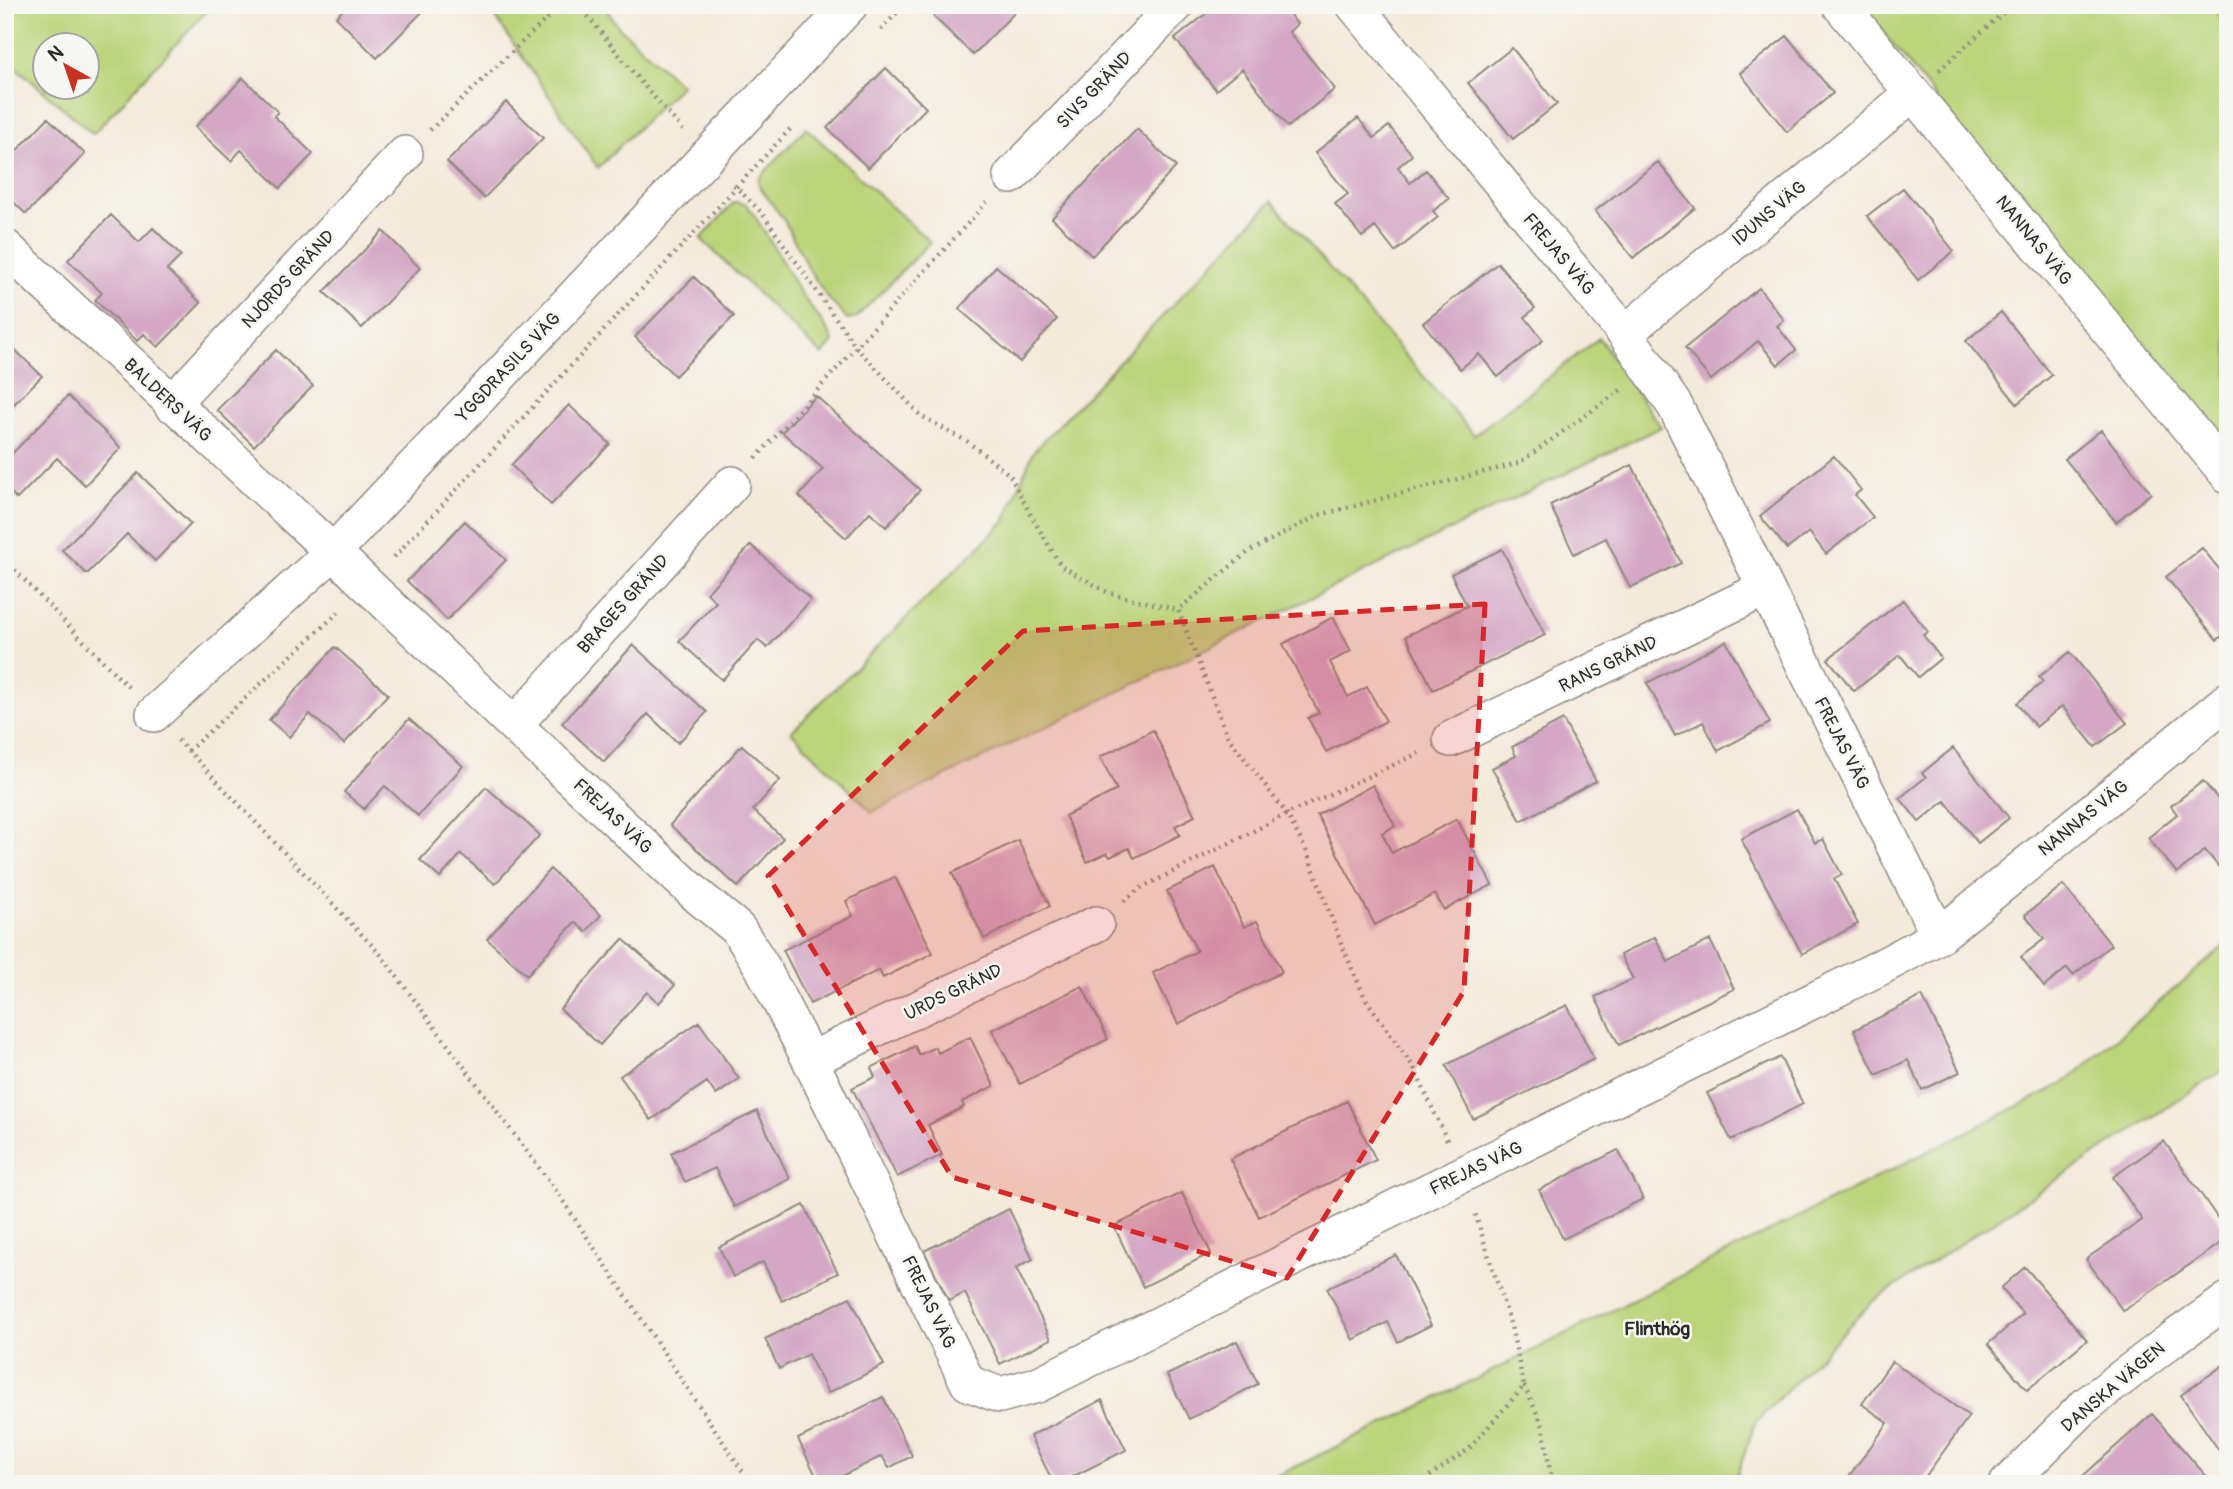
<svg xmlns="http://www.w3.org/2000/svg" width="2233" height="1489" font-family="Pangolin,sans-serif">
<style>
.green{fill:#bbd47a;stroke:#738052;stroke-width:2;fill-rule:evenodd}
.building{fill:#d4a7c5}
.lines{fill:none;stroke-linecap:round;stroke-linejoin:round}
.minor-casing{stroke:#908a82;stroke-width:38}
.path{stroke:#908a82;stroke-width:4.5;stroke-dasharray:2 5;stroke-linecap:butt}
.minor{stroke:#fff;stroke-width:35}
.marked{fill:#d62828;fill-opacity:0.2;stroke:#d62828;stroke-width:5;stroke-dasharray:14 9;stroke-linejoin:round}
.labels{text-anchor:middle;stroke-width:5;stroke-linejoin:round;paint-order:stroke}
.street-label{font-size:18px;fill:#2b2b2b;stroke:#f6f6f2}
.neighbourhood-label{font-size:19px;font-weight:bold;fill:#2b2b2b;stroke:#f6f6f2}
</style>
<rect width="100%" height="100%" fill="#f6f6f2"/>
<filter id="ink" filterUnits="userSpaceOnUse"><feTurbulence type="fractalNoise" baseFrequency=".0143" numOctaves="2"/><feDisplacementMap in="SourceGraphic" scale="14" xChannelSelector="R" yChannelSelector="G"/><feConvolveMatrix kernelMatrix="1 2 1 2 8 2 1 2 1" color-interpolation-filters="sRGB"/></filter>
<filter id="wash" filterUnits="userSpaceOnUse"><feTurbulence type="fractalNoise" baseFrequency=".00686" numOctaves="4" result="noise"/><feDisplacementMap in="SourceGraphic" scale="28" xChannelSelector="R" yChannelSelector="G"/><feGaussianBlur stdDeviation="1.57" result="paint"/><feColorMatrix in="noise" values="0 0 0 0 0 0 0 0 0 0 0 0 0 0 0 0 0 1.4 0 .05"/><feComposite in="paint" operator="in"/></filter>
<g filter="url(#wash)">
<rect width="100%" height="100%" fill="#f4eada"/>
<path class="green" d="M 5,5 L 212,5 L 93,134 L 5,58 ZM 46,46 L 88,46 L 88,88 L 46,88 Z
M 487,5 L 603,5 L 617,25 L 681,85 L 598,168 Z
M 1861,5 L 2211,5 L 2228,26 L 2228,459 Z
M 806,128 L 930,242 L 856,318 L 847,319 L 826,296 L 807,266 L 784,220 L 760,188 L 758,182 L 760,177 Z
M 1272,201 L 1474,435 L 1599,338 L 1661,427 L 872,812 L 791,732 L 1005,521 L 1033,452 Z
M 734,202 L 746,204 C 767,231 781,263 800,292 C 810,308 827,324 833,342 L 822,355 L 701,239 Z
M 2228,943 L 2228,1067 L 1872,1302 L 1755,1423 L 1734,1484 L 1260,1484 L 1474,1380 L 2066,1082 Z"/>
<g id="blocks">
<path class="building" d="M 347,5 L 429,5 L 377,58 L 336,17 Z
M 944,5 L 1022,5 L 973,55 L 933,16 Z
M 1217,5 L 1282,5 L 1297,24 L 1289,32 L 1335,89 L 1288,127 L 1242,69 L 1216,90 L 1175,39 Z
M 1787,36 L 1833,93 L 1787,132 L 1740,73 Z
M 1512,48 L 1557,104 L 1513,139 L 1468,83 Z
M 886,68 L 926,108 L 868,168 L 827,128 Z
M 243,78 L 278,112 L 274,116 L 313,154 L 280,188 L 241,150 L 231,161 L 195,127 Z
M 506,102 L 543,138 L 484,198 L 447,162 Z
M 48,118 L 85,154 L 26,214 L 5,194 L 5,163 Z
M 1358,118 L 1374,138 L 1389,126 L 1412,155 L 1398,167 L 1410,183 L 1426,170 L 1449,199 L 1433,211 L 1438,217 L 1395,252 L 1375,227 L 1362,237 L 1335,204 L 1348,194 L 1315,153 Z
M 1137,129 L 1176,167 L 1092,256 L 1052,218 Z
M 1658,162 L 1695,208 L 1633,258 L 1595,211 Z
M 1903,188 L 1954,251 L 1918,280 L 1867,216 Z
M 111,215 L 139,242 L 153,228 L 181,256 L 167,270 L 201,303 L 158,347 L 144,334 L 137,341 L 95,300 L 102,293 L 68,260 Z
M 383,231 L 420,268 L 362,328 L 324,292 Z
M 1498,263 L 1535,308 L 1525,317 L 1543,340 L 1498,377 L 1479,354 L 1460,369 L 1423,323 Z
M 996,266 L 1057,319 L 1020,362 L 959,309 Z
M 694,277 L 734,316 L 675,376 L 635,337 Z
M 1759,288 L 1784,320 L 1777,326 L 1796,350 L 1778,365 L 1758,341 L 1711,380 L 1685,348 Z
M 2001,312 L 2052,375 L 2017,404 L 1966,341 Z
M 5,340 L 42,376 L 5,413 Z
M 276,350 L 313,386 L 254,446 L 217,410 Z
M 68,396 L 121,448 L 85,485 L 57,458 L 17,499 L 5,487 L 5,461 Z
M 816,396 L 920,490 L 886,527 L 870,512 L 846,538 L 799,496 L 823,469 L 782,432 Z
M 569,405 L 610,444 L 551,505 L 511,465 Z
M 2101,430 L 2151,493 L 2116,522 L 2065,459 Z
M 1834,456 L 1861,490 L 1855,495 L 1873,517 L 1826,554 L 1809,532 L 1787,549 L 1760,516 Z
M 1632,465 L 1681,563 L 1630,588 L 1606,538 L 1574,554 L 1550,505 Z
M 138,473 L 191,524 L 155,561 L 127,534 L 87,574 L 62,550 Z
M 465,521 L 506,560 L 447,620 L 407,581 Z
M 751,545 L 811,600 L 767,648 L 758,640 L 722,680 L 679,641 L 716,602 L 707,593 Z
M 2202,548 L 2228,580 L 2228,631 L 2217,640 L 2166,577 Z
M 1502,549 L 1545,635 L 1433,690 L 1406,636 L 1467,606 L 1451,574 Z
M 1903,600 L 1928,632 L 1923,635 L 1941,658 L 1918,677 L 1900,655 L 1854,691 L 1828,659 Z
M 1333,617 L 1351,651 L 1330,662 L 1348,697 L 1367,687 L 1386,721 L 1326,752 L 1308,718 L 1319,713 L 1283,644 Z
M 1726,641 L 1770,723 L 1718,751 L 1703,722 L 1675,736 L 1647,683 Z
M 633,645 L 707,712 L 678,743 L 648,714 L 604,762 L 562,723 Z
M 335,647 L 388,694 L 344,744 L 310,714 L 289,737 L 269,720 Z
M 2070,652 L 2127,723 L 2095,747 L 2062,706 L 2036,727 L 2017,703 L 2043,682 L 2039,677 Z
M 409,719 L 463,766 L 418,816 L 385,786 L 364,809 L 344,792 Z
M 1563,720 L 1596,781 L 1521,821 L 1492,768 L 1516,756 L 1512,747 Z
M 1153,730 L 1195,816 L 1175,826 L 1180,835 L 1134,858 L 1129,848 L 1110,857 L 1107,853 L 1087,862 L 1065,816 L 1117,790 L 1100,757 Z
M 742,745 L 780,780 L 753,810 L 783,838 L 738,887 L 670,825 Z
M 1953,748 L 2009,818 L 1978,843 L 1945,801 L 1919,822 L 1900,798 L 1926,777 L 1922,773 Z
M 2203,781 L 2228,811 L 2228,860 L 2219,867 L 2205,850 L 2177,873 L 2148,838 L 2177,814 L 2171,806 Z
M 1373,785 L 1395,826 L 1382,833 L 1392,853 L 1457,819 L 1492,885 L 1444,910 L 1435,894 L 1375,925 L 1317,815 Z
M 486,787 L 540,835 L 495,884 L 461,854 L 440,878 L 420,860 Z
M 1797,809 L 1815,843 L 1823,839 L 1842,875 L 1834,879 L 1858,924 L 1802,954 L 1741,839 Z
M 1018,840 L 1050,906 L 984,939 L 952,873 Z
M 1215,867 L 1244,927 L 1257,921 L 1282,972 L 1178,1024 L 1153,973 L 1197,951 L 1167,891 Z
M 550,869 L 601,915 L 586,932 L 575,922 L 527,975 L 487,939 Z
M 895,877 L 933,953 L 883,978 L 879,970 L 810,1004 L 783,950 L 853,916 L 846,901 Z
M 2063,885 L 2111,945 L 2073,975 L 2067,968 L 2044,987 L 2021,957 L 2044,939 L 2025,915 Z
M 1655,937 L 1668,962 L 1710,940 L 1734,989 L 1619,1045 L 1595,997 L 1633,979 L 1620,955 Z
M 623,939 L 675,985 L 659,1003 L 647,992 L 600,1045 L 560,1009 Z
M 1082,986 L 1108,1039 L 1020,1084 L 992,1030 Z
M 1922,996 L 1960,1072 L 1922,1090 L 1908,1060 L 1876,1075 L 1854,1030 Z
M 1567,1005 L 1594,1059 L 1473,1119 L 1446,1065 Z
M 699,1022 L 739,1079 L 716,1095 L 707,1082 L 651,1120 L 620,1076 Z
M 970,1037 L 994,1086 L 962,1102 L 964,1107 L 928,1125 L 942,1155 L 897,1177 L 852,1088 L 875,1077 L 871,1068 L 915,1046 L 919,1055 L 935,1047 L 938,1053 Z
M 1780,1057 L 1803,1104 L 1731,1140 L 1707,1093 Z
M 1347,1101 L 1376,1160 L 1259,1217 L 1230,1159 Z
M 757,1111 L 790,1179 L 734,1207 L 715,1168 L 685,1182 L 671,1153 Z
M 2164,1141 L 2228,1233 L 2228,1238 L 2123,1311 L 2086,1259 L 2142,1220 L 2113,1177 Z
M 1618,1150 L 1643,1199 L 1563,1239 L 1539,1190 Z
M 1182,1193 L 1211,1253 L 1143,1287 L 1114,1226 Z
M 804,1205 L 838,1273 L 782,1301 L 763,1262 L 733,1277 L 719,1247 Z
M 1009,1209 L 1033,1259 L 1016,1268 L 1051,1339 L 1000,1364 L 965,1293 L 949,1301 L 924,1251 Z
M 1396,1255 L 1431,1325 L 1398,1342 L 1388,1322 L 1353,1340 L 1327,1288 Z
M 2025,1267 L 2087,1340 L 2027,1390 L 1988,1344 L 2023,1314 L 2001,1288 Z
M 850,1297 L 884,1365 L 828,1393 L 808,1354 L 779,1369 L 765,1339 Z
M 1237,1341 L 1258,1384 L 1189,1419 L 1167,1375 Z
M 1892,1361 L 1969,1416 L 1920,1484 L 1855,1484 L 1847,1479 L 1888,1423 L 1862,1404 Z
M 2228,1362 L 2228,1447 L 2220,1452 L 2181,1395 Z
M 883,1397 L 912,1456 L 889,1468 L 882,1456 L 826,1484 L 820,1484 L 798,1439 Z
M 1102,1400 L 1126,1450 L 1058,1484 L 1054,1484 L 1030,1436 Z
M 2152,1414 L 2208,1478 L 2202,1484 L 2074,1484 Z"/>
</g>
</g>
<g filter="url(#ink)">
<use href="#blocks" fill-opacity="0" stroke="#908a82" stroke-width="2"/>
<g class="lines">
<defs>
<path id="minor" d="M 1840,5 L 2228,475
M 1011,176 L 1176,5
M 5,247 L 333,552 L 514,725 L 699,897 L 738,929 L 761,965 L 810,1060 L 968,1383 L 1000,1395 L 1037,1385 L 1879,968 L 1939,936 L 1675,406 L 1625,333 L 1354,5
M 1625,333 L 1913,93
M 171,404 L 405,154
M 154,714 L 333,552 L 850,5
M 514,725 L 732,484
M 1451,739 L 1764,589
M 1939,936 L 2228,700
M 810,1060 L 1096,924
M 2007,1484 L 2086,1405 L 2170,1341 L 2228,1300"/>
</defs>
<use href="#minor" class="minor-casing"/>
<path class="path" d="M 579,5 L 640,81 L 683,130
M 2220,5 L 2228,15
M 881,30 L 904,5
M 1939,70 L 2012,5
M 430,130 L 561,5
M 734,185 L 761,212 L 856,347 L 921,416 L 968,442 L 1010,475 L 1033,519 L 1061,566 L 1109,593 L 1178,610
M 756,458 L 987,202
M 394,557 L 792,127
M 5,560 L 129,688
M 178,740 L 381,955 L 557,1192 L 751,1484
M 188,751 L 341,610
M 1124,901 L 1141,888 L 1287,814 L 1419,753
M 1447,1140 L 1414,1068 L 1365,998 L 1341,943 L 1307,852 L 1287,814 L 1228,737 L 1178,610 L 1248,552 L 1319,515 L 1519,463 L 1621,390
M 1524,1386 L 1543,1426 L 1552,1484
M 1418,1484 L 1469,1449 L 1524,1386 L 1511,1326 L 1474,1210"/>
<use href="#minor" class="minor"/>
</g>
</g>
<path class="marked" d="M 1485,604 L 1464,991 L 1287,1278 L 952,1177 L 768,876 L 1023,631 Z"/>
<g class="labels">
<g class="street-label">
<text transform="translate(1094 90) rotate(-46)" y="6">SIVS GRÄND</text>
<text transform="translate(1769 213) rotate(-40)" y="6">IDUNS VÄG</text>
<text transform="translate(2034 240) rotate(51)" y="6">NANNAS VÄG</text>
<text transform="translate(1559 254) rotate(50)" y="6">FREJAS VÄG</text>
<text transform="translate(288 279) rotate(-47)" y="6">NJORDS GRÄND</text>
<text transform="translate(508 367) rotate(-47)" y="6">YGGDRASILS VÄG</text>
<text transform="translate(168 400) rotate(43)" y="6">BALDERS VÄG</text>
<text transform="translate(623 604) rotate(-48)" y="6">BRAGES GRÄND</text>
<text transform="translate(1608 664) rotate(-26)" y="6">RANS GRÄND</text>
<text transform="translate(1842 743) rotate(63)" y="6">FREJAS VÄG</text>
<text transform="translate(613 816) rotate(43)" y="6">FREJAS VÄG</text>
<text transform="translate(2083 818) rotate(-39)" y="6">NANNAS VÄG</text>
<text transform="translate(953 992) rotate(-26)" y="6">URDS GRÄND</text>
<text transform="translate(1476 1168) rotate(-26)" y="6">FREJAS VÄG</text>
<text transform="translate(929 1302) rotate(64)" y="6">FREJAS VÄG</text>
<text transform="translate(2113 1387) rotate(-40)" y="6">DANSKA VÄGEN</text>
</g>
<g class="neighbourhood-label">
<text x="1657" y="1335">Flinthög</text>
</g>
</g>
<rect width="2233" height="1489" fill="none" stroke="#f6f6f2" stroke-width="28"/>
<g transform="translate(66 66) rotate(320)"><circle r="33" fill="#f6f6f2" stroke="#a5a5a2" stroke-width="2"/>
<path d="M0-5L12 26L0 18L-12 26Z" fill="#c8321e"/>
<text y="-10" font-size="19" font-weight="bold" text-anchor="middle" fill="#2b2b2b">N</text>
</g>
</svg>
